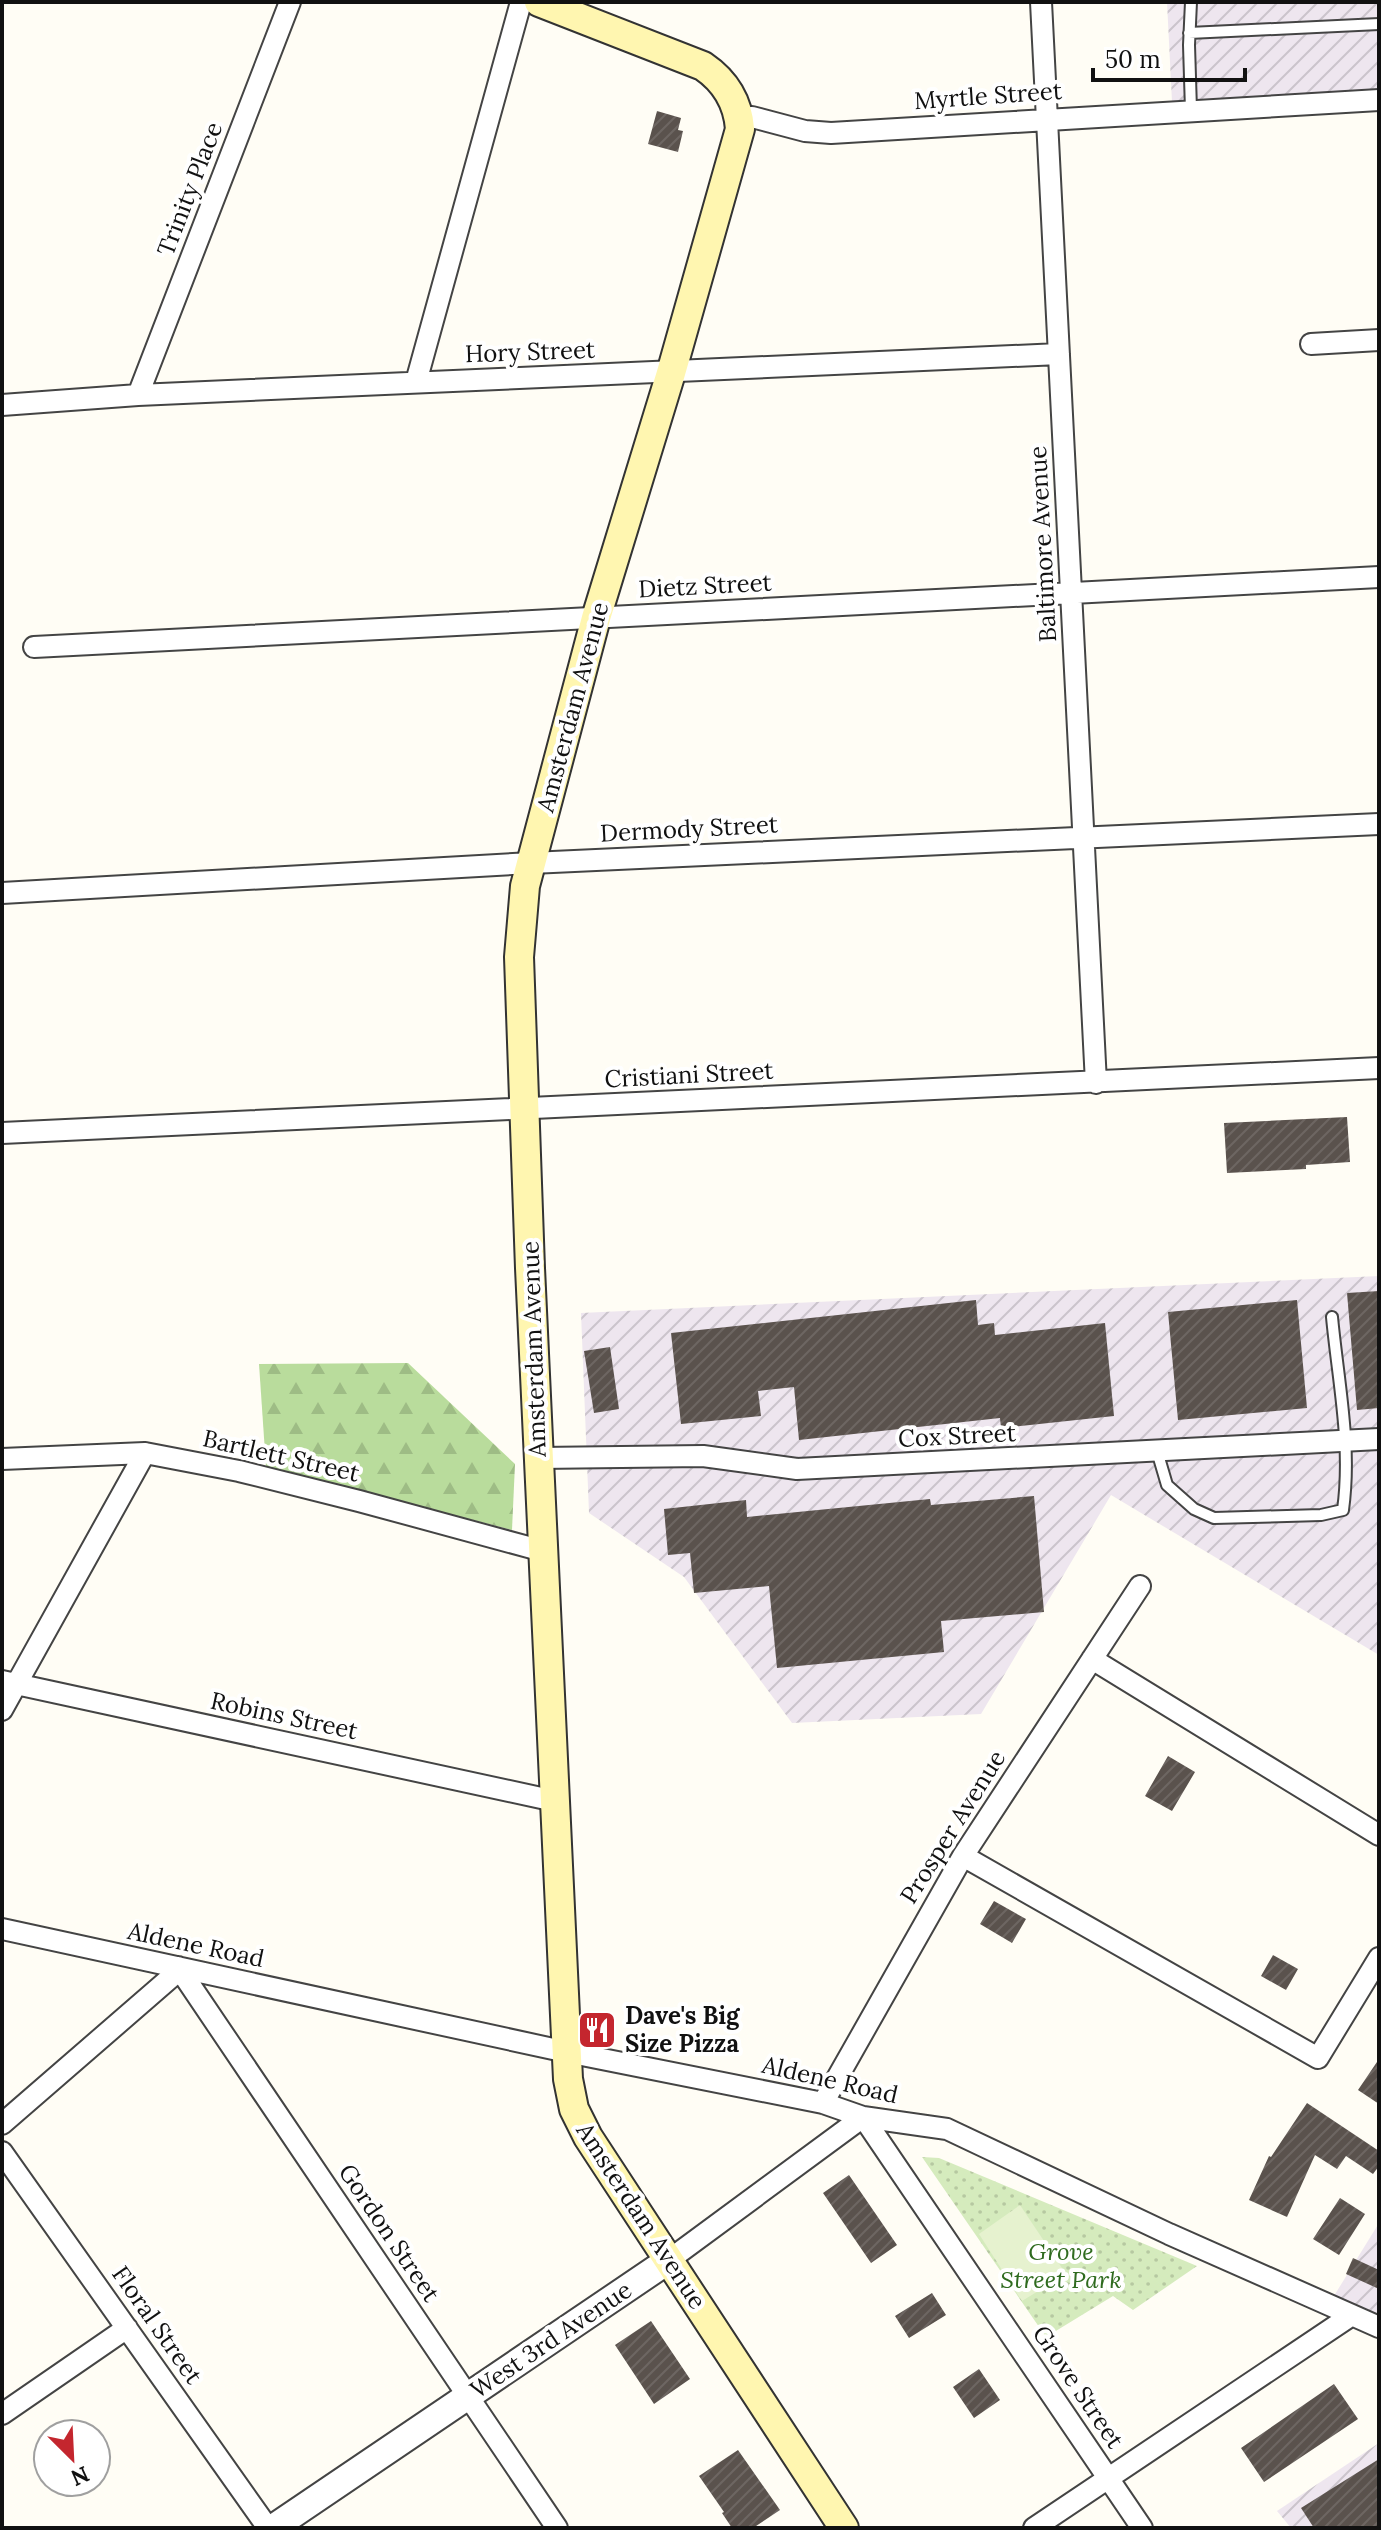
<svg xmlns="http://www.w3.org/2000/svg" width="1381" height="2530" font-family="Lora,serif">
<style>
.industrial{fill:url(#industrial-furrows)}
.forest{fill:url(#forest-firs)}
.park{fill:url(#park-dots)}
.pitch{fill:#e6f2cf}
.building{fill:url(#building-hatch)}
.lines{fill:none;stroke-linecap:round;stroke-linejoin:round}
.service-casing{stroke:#444;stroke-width:14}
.minor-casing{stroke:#444;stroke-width:24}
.tertiary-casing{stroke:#444;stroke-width:30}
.secondary-casing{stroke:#333;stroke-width:32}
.service{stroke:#fff;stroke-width:10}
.minor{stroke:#fff;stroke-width:20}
.tertiary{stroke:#fff;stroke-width:26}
.secondary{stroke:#fff6b0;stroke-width:28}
.labels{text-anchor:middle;stroke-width:8;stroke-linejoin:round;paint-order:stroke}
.street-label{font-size:24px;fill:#111;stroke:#fff}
.poi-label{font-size:24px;font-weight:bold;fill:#111;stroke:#fff;text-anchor:start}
.park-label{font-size:24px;font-style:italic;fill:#2f6b1f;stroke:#fff}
</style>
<defs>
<pattern id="industrial-furrows" width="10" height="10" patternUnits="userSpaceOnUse" patternTransform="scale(2)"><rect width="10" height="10" fill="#eee6ef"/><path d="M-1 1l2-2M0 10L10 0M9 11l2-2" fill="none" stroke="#cbc4cc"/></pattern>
<pattern id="forest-firs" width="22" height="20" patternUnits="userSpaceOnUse" patternTransform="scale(2)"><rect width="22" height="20" fill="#b9dc9c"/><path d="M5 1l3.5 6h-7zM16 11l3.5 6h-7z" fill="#9ebc85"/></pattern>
<pattern id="park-dots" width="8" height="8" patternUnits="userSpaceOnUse" patternTransform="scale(2)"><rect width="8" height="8" fill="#d5ebbd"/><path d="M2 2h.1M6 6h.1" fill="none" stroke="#b6c8a1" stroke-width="1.8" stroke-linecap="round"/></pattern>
<pattern id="building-hatch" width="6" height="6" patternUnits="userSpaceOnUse" patternTransform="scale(2)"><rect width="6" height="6" fill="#5a524d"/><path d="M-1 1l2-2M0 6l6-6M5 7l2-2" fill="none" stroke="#6d6662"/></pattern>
</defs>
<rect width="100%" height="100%" fill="#fffdf5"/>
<path class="industrial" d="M 1167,2 L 1379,2 L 1379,91 L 1172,102 Z
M 1379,1276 L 1379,1655 L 1111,1495 L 981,1714 L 792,1723 L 684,1577 L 589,1513 L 581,1313 Z
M 1379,2223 L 1379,2328 L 1329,2304 Z
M 1379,2443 L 1379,2528 L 1291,2528 L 1277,2511 Z"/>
<path class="forest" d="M 408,1363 L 515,1464 L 512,1530 L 266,1467 L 259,1364 Z"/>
<path class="park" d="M 922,2157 L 939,2158 L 1197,2266 L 1133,2310 L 1113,2296 L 1046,2337 Z"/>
<path class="pitch" d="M 1020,2205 L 1066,2274 L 1022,2301 L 979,2234 Z"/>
<path class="building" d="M 657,111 L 681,118 L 678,130 L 683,131 L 678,152 L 648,144 Z
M 1347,1117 L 1350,1162 L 1306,1165 L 1306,1169 L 1227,1173 L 1224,1123 Z
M 1379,1291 L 1379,1408 L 1357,1410 L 1347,1293 Z
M 976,1300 L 978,1325 L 994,1323 L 995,1335 L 1105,1323 L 1114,1416 L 1001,1428 L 1000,1418 L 799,1440 L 794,1387 L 758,1391 L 761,1416 L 681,1424 L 671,1333 Z
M 1297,1300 L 1307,1408 L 1178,1420 L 1168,1312 Z
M 610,1347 L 619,1409 L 594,1413 L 584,1351 Z
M 1034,1496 L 1044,1612 L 941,1621 L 944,1652 L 777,1668 L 769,1586 L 694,1593 L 690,1553 L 668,1555 L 664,1509 L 746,1500 L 747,1517 L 930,1499 L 931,1505 Z
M 1168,1756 L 1195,1772 L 1172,1811 L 1145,1796 Z
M 994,1901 L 1026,1919 L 1012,1943 L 980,1924 Z
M 1273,1955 L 1298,1969 L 1286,1990 L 1261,1976 Z
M 1379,2059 L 1379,2104 L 1358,2090 Z
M 1307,2103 L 1379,2151 L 1379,2166 L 1373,2174 L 1346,2156 L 1337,2169 L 1315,2155 L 1287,2217 L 1249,2200 L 1269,2156 L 1271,2157 Z
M 849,2175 L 897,2245 L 871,2263 L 823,2193 Z
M 1340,2198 L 1365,2214 L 1339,2255 L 1313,2239 Z
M 1353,2258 L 1379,2270 L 1379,2289 L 1346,2274 Z
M 932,2293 L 946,2315 L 909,2338 L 895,2316 Z
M 651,2321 L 690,2379 L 654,2404 L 615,2345 Z
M 979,2369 L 1000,2400 L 974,2418 L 953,2387 Z
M 1334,2384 L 1358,2419 L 1264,2482 L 1241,2448 Z
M 738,2450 L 780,2510 L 753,2528 L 732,2528 L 722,2513 L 724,2512 L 699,2476 Z
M 1379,2459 L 1379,2528 L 1314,2528 L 1301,2508 Z"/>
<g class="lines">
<defs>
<path id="service" d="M 1189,33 L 1379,24
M 1191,110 L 1189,45 L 1191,2
M 1157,1451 L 1167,1485 L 1194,1509 L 1214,1518 L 1321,1515 L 1343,1510 C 1352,1445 1338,1381 1332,1317"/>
<path id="minor" d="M 1041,2 L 1096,1083
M 739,118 L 752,117 L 805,131 L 831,133 L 1379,100
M 1311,344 L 1379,340
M 416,382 L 521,2
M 138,395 L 290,2
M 2,405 L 138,395 L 1059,354
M 34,647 L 1379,577
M 2,893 L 531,863 L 1379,824
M 2,1133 L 1379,1068
M 539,1458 L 703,1456 L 797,1469 L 1379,1439
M 2,1459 L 145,1453 L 239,1471 L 359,1501 L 543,1551
M 1092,1659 L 1379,1835
M 2,1681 L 555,1801
M 2,1710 L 145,1453
M 963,1856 L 1318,2058 L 1379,1958
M 2,1929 L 567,2052 L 823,2103 L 863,2117 L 947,2129 L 1169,2234 L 1379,2327
M 823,2103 L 963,1856 L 1140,1586
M 2,2124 L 176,1973 L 178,1967 L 557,2528
M 2,2152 L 268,2528
M 669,2260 L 863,2117 L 1142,2528
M 2,2414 L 127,2328
M 1034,2528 L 1352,2315"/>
<path id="tertiary" d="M 273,2528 L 669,2260"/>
<path id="secondary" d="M 539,2 L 703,66 C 725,81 738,102 740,129 L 671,373 L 596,618 L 525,886 L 519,957 L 530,1268 L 568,2079 L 574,2109 L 588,2137 L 844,2528"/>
</defs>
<use href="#service" class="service-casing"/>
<use href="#minor" class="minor-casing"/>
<use href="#tertiary" class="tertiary-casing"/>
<use href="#secondary" class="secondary-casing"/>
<use href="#service" class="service"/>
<use href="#minor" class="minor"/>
<use href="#tertiary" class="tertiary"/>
<use href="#secondary" class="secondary"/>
</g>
<defs>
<symbol id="restaurant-square" viewBox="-11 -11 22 22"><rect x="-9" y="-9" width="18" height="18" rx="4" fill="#c4262e" stroke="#fff"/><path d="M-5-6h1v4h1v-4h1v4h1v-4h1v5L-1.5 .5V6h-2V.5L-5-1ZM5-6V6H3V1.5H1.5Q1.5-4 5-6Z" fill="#fff"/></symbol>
</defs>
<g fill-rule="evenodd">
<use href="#restaurant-square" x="575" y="2008" width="44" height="44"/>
</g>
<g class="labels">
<g class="street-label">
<text transform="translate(988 96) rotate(-4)" y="8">Myrtle Street</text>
<text transform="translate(190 189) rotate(-69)" y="8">Trinity Place</text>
<text transform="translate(530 352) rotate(-2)" y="8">Hory Street</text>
<text transform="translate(1043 544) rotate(-93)" y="8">Baltimore Avenue</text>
<text transform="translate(705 586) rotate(-3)" y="8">Dietz Street</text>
<text transform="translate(573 707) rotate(-75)" y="8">Amsterdam Avenue</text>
<text transform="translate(689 829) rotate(-3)" y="8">Dermody Street</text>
<text transform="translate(689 1075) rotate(-3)" y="8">Cristiani Street</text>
<text transform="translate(534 1349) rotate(-92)" y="8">Amsterdam Avenue</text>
<text transform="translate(957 1436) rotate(-3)" y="8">Cox Street</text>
<text transform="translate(281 1456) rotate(13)" y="8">Bartlett Street</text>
<text transform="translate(284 1716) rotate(12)" y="8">Robins Street</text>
<text transform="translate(953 1827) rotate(-58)" y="8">Prosper Avenue</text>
<text transform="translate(196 1945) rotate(12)" y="8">Aldene Road</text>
<text transform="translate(830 2080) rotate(13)" y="8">Aldene Road</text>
<text transform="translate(641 2216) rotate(57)" y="8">Amsterdam Avenue</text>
<text transform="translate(389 2233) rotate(56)" y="8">Gordon Street</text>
<text transform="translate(157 2325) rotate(55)" y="8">Floral Street</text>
<text transform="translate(551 2340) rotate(-34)" y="8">West 3rd Avenue</text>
<text transform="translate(1078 2387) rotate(56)" y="8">Grove Street</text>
</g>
<g class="poi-label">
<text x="625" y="2024">Dave's Big<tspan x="625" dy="28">Size Pizza</tspan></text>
</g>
<g class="park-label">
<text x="1061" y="2260">Grove<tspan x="1061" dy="28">Street Park</tspan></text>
</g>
</g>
<rect width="1381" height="2530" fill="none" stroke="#111111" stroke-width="8"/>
<g transform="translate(72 2458) rotate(156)"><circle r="38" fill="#ffffff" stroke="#a0a0a0" stroke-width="2"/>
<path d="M0-6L14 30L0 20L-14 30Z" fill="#c4262e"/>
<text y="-12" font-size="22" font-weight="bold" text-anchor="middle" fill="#111111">N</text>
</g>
<path d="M1093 68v12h152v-12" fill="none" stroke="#111111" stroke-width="4"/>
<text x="1105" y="68" font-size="24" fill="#111111" stroke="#ffffff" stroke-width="6" paint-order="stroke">50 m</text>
</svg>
